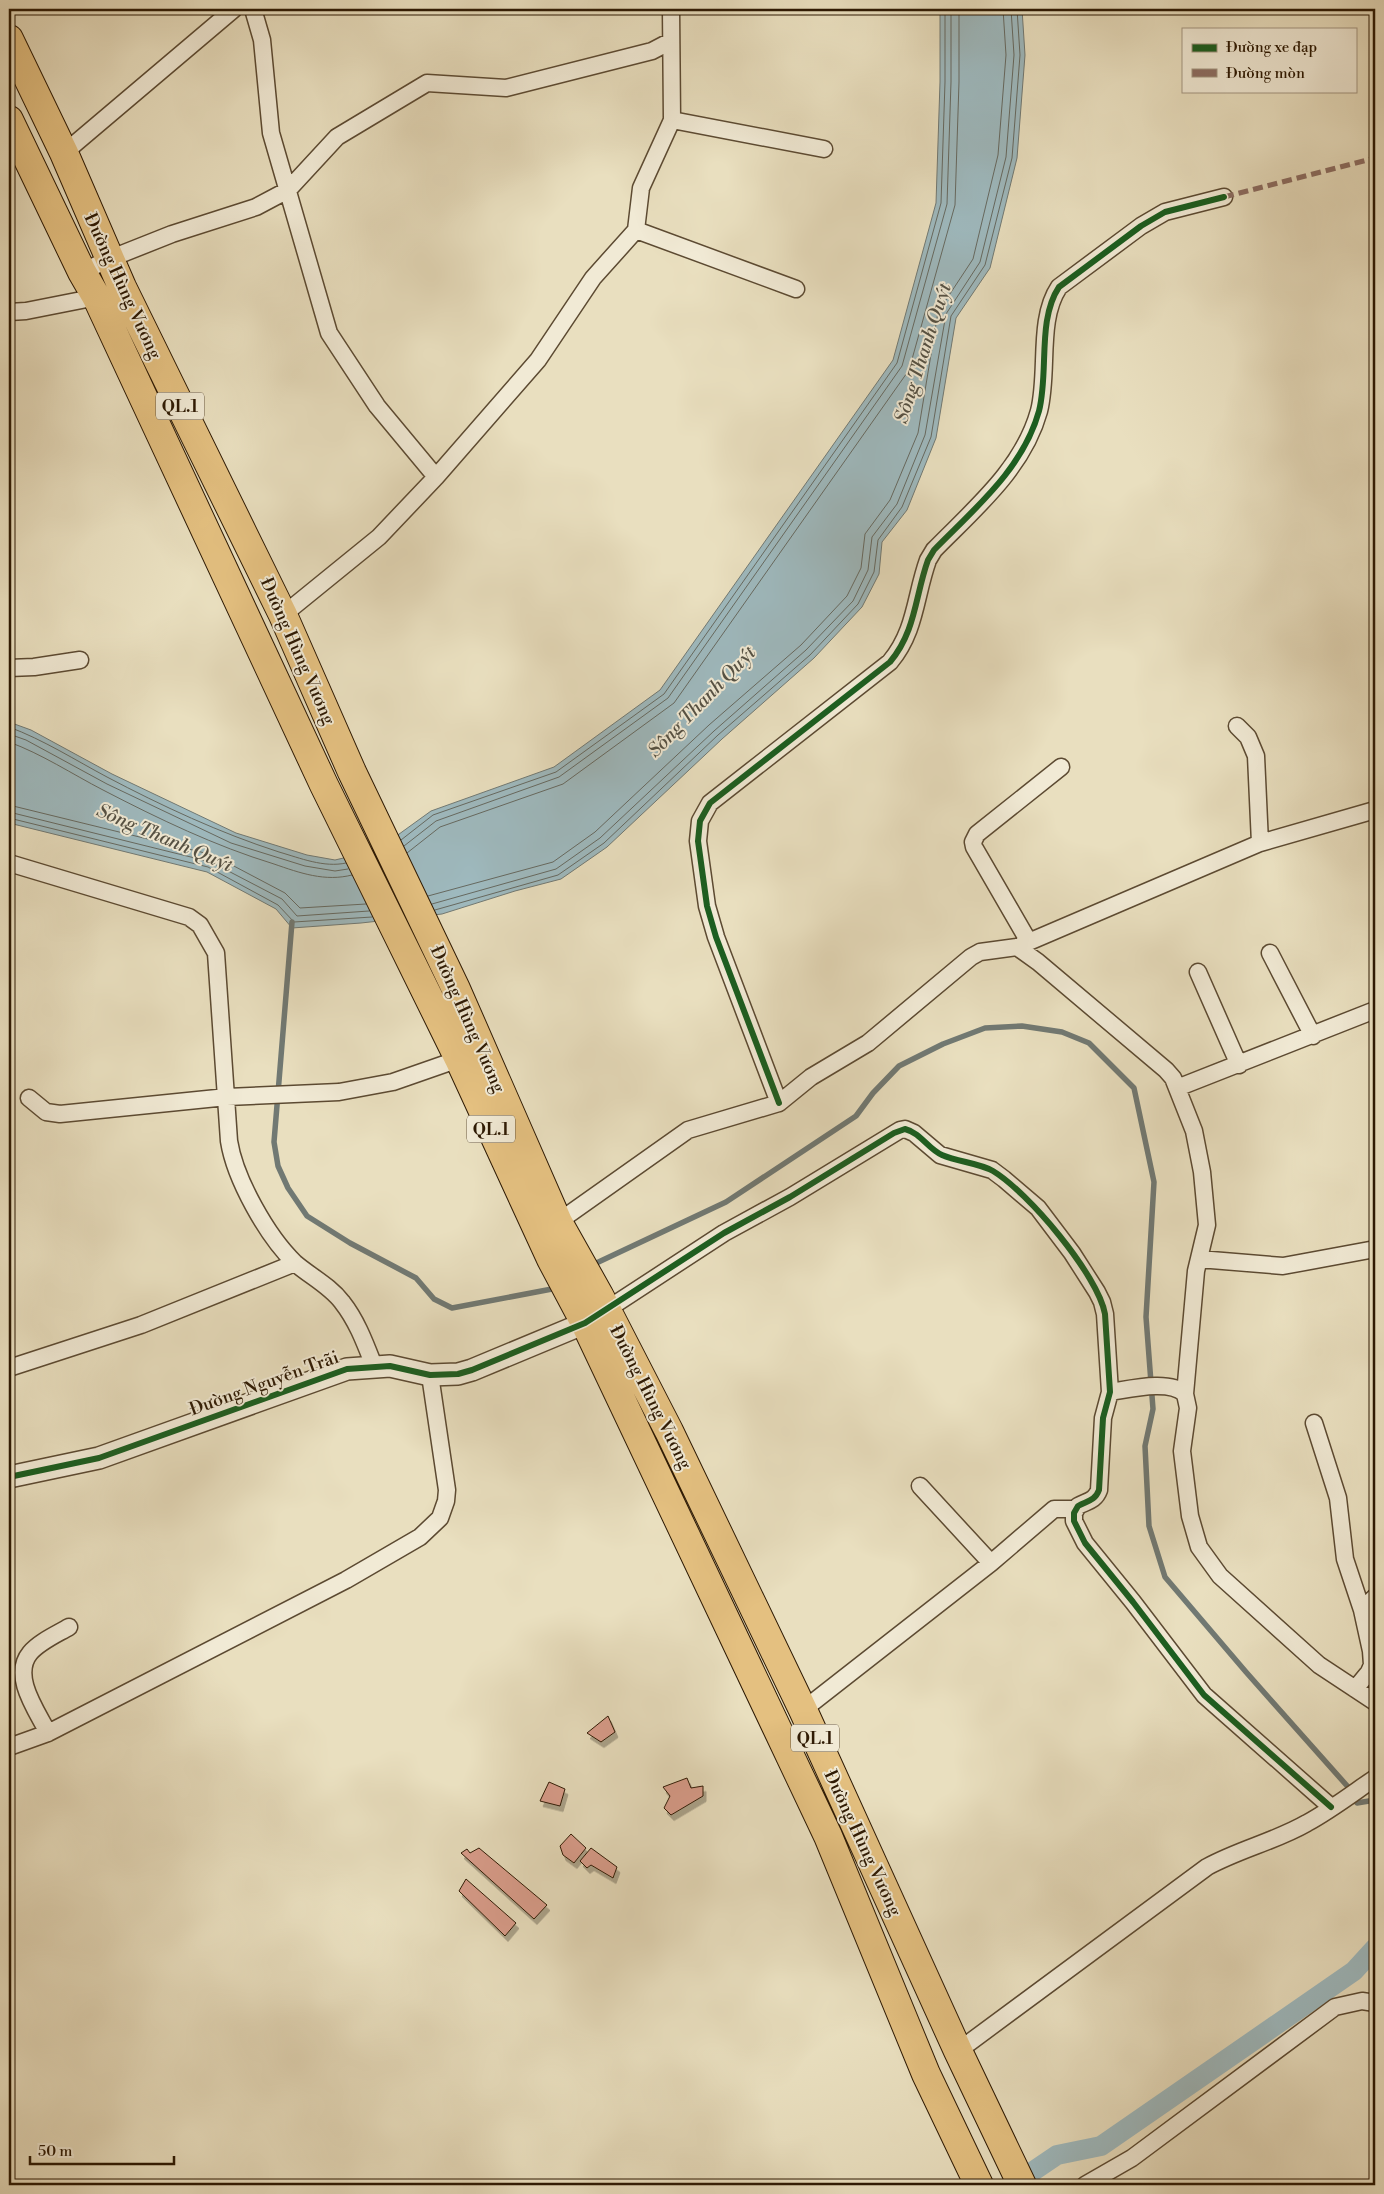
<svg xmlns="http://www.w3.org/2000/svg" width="1384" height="2194" font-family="'Libre Bodoni',serif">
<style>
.water{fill:#9eb9be;stroke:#717973}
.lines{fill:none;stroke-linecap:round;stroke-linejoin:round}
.shore{stroke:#666960;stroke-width:1}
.stream{stroke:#717973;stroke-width:5.5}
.canal{stroke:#9eb9be;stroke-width:20}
.building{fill:#db9e8d;stroke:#2d1903;filter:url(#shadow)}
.minor-casing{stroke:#5c4a32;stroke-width:19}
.tertiary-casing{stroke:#5c4a32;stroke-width:24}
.trunk-casing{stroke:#2d1903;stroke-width:30}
.minor{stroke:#f1ead5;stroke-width:16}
.tertiary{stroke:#f1ead5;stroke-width:21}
.trunk{stroke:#e4c080;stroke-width:28}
.quiet{stroke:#8d6e63;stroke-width:5;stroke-dasharray:10 5;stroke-linecap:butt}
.cycleway-casing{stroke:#f1ead5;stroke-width:9}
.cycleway{stroke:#1b5e20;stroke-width:6}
.labels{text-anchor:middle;stroke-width:4;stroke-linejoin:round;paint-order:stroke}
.shield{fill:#f1ead5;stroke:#685842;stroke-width:1}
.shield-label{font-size:16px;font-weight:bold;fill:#2d1903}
.street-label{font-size:18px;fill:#2d1903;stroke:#f1ead5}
.water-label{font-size:19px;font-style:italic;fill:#555144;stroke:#f1ead5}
</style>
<defs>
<filter id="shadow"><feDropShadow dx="3" dy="5.5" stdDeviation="0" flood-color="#0004"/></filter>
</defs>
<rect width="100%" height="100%" fill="#e9dfbf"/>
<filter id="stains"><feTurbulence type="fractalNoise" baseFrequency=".004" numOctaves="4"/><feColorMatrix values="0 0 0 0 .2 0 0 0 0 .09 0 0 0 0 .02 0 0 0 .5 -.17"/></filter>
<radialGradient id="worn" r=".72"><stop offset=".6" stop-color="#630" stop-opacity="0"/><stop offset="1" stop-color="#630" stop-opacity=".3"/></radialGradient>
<path class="water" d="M 940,9 L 1022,9 L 1025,55 L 1017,158 L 990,268 L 956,318 L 936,438 L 907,510 L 882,542 L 879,574 L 862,607 L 814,658 L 722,739 L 607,847 L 561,879 L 515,891 L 442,914 L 361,923 L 292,928 L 276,909 L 207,872 L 9,823 L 9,722 L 31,730 L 112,774 L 236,833 L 307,855 L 335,860 L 377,850 L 431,811 L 554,767 L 660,690 L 893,360 L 936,203 L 940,82 Z"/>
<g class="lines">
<path class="shore" d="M 9,727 C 44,740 75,760 107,777 C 162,806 220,833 279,852 C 300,858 324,868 346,863
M 9,734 L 26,740 L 107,784 L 231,843 L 305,866 L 335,871 L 348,869
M 9,742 C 42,754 72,774 103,790 C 159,819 215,846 274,864 C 300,873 325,882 352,875
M 9,805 L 213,855 L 285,893 L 300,908 L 366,904
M 9,812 L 211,862 L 282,899 L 297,916 L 369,911
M 9,818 L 208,867 L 278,905 L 294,922 L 372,917
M 401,840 L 433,815 L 556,772 L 664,694 L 897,363 L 941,203 L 945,82 L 945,9
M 404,846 L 436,821 L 559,777 L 668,698 L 902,366 L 947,204 L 951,82 L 951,9
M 407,853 L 440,827 L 563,784 L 674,703 L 909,370 L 955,205 L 959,82 L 959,9
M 428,896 L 553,862 L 595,832 L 709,725 L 801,645 L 847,596 L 861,568 L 865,534 L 890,500 L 918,433 L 938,312 L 973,259 L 998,155 L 1006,55 L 1003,9
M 432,904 L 556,869 L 600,838 L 714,731 L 806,650 L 853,601 L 868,570 L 872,537 L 897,504 L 925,435 L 946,314 L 980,262 L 1006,157 L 1014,55 L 1011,9
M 435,910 L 558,875 L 604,843 L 718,735 L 810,655 L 858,604 L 874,572 L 878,540 L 902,507 L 931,437 L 951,316 L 985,265 L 1012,158 L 1020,55 L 1017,9"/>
<path class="stream" d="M 292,922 L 274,1142 L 278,1166 L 288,1188 L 307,1216 L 350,1243 L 416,1278 L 434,1299 L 452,1308 L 552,1289 L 556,1286
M 590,1266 L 726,1202 L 856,1116 L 873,1093 L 899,1066 L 943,1044 L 985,1028 L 1022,1026 L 1062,1032 L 1089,1043 L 1134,1088 L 1154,1182 L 1146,1317 L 1153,1409 L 1145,1446 L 1149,1526 L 1165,1577 L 1246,1672 L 1349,1788 L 1357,1803 L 1375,1800"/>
<path class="canal" d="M 1026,2176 L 1057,2155 L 1101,2146 L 1354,1971 L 1375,1948"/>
</g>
<path class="building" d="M 608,1716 L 615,1732 L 601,1742 L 587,1733 Z
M 687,1778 L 691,1788 L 703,1786 L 703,1796 L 671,1815 L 664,1808 L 670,1796 L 663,1787 Z
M 549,1782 L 565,1789 L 560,1806 L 540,1801 Z
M 571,1834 L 586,1848 L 574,1863 L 563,1855 L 560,1846 Z
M 479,1848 L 547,1905 L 534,1919 L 461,1853 L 467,1849 L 470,1853 Z
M 591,1848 L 617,1867 L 613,1878 L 591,1865 L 587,1868 L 580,1861 Z
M 466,1879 L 516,1923 L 505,1936 L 459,1891 Z"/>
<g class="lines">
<defs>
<path id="minor" d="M 253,9 L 262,40 L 271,133 L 329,333 L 377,406 L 436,477
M 672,120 L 824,149
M 64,153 L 234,9
M 636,230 L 796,289
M 82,272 L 109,259 L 172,234 L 256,207 L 288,190 L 337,137 L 427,83 L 506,88 L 652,51 L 671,41
M 9,312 L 26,311 L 102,296
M 283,615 L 379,537 L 436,477 L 538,360 L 593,278 L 636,230 L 641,188 L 672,120 L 671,9
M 9,668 L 34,667 L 80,660
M 1237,726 L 1248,737 L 1256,756 L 1260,843
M 9,863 L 189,917 L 200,925 L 216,953 L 229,1141 C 235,1179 267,1236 295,1263 C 310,1276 330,1286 342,1302 C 357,1321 365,1343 374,1366
M 1029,942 L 974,847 L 973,842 L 977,834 L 1061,767
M 1017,947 L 1260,843 L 1375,810
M 1270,953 L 1313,1036
M 1198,972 L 1239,1065
M 1177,1088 L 1375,1010
M 29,1098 L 46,1112 L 60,1114 L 227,1097 L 339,1092 L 393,1082 L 459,1059
M 779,1103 L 716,937 L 707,906 L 698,841 L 700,821 L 710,803 L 890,662 C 916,631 915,596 928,560 L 934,550 C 974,509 1023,469 1039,411 C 1049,372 1037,320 1059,287 L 1141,226 L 1165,212 L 1224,197
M 558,1222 L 688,1130 L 779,1103 L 811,1077 L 868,1043 L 971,957 L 980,952 L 1017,947 L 1038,962 L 1166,1070 L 1173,1078 L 1194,1131 L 1202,1172 L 1207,1225 L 1196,1271 L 1185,1394
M 1199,1259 L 1283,1266 L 1375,1249
M 600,1314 L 724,1233 L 790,1197 L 900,1130 L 905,1129 L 914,1133 L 940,1155 L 992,1170 L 1004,1179 L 1038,1208 L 1072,1253 L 1097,1292 L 1102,1302 L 1105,1314 L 1110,1392 L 1103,1418 L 1099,1490 C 1095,1501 1087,1501 1078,1506 L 1074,1513 L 1074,1521 L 1085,1543 L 1133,1602 L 1204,1695 L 1331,1807
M 9,1368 L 141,1325 L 295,1263
M 1110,1392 C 1130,1389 1170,1379 1185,1394 L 1188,1408 L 1182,1451 L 1190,1516 L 1199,1547 L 1220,1576 L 1319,1665 L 1375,1702
M 1314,1423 L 1338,1498 L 1345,1559 L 1362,1610 L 1371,1651 L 1372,1665 L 1369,1672 L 1355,1689
M 920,1486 L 991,1563
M 1362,1610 L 1375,1597
M 803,1710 L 991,1563 L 1054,1509 L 1075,1509
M 48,1733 C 37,1711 11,1676 30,1653 C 39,1642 57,1634 69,1627
M 9,1747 L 48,1733 L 346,1580 L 420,1537 L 440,1518 L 446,1501 L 447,1490 L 430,1375
M 958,2051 L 1207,1867 C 1240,1849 1276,1841 1307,1823 C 1331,1810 1353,1793 1375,1778
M 1085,2185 L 1132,2158 L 1335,2007 L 1362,2001 L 1375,2003"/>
<path id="tertiary" d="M 9,1477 L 99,1458 L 347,1369 L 390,1366 L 430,1375 L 458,1374 L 472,1370 L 585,1323"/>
<path id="trunk" d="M 9,39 L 64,153 L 122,287 L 283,615 L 352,772 L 456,989 L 558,1222 L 599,1295 L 669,1431 L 803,1710 L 958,2051 L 1022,2185
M 9,120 L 82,272 L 97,298 L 324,785 L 459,1059 L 551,1259 L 585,1323 L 828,1836 L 926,2074 L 979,2185"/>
</defs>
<use href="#minor" class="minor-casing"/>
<use href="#tertiary" class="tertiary-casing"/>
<use href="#trunk" class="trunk-casing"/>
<use href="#minor" class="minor"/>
<use href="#tertiary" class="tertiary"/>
<use href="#trunk" class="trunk"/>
<path class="quiet" d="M 1224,197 L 1375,158"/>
<defs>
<path id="cycleway" d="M 779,1103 L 716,937 L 707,906 L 698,841 L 700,821 L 710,803 L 890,662 C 916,631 915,596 928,560 L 934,550 C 974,509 1023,469 1039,411 C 1049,372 1037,320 1059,287 L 1141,226 L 1165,212 L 1224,197
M 9,1477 L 99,1458 L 347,1369 L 390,1366 L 430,1375 L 458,1374 L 472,1370 L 585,1323 L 724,1233 L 790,1197 L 894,1133 L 905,1129 C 921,1133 928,1149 942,1155 C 958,1162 979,1163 993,1171 C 1028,1192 1098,1275 1105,1314 L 1110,1392 L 1103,1418 L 1099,1490 C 1095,1501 1087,1501 1078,1506 L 1074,1513 L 1074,1521 L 1085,1543 L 1133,1602 L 1204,1695 L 1331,1807"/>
</defs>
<use href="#cycleway" class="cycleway-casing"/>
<use href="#cycleway" class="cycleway"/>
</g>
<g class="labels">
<g class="shield">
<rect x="156" y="392.5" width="48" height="27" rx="4"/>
<rect x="467" y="1115.5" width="48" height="27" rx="4"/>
<rect x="791" y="1724.5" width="48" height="27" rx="4"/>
</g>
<g class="shield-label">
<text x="180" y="412">QL.1</text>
<text x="491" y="1135">QL.1</text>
<text x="815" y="1744">QL.1</text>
</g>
<g class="street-label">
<text transform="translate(123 286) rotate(65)" y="6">Đường Hùng Vương</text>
<text transform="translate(298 651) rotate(66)" y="6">Đường Hùng Vương</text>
<text transform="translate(468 1019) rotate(66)" y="6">Đường Hùng Vương</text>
<text transform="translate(264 1383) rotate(-20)" y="6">Đường Nguyễn Trãi</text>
<text transform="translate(651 1397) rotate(63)" y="6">Đường Hùng Vương</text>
<text transform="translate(863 1843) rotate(65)" y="6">Đường Hùng Vương</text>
</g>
<g class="water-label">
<text transform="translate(922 353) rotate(-72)" y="7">Sông Thanh Quýt</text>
<text transform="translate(701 701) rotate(-46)" y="7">Sông Thanh Quýt</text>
<text transform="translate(165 837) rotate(23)" y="7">Sông Thanh Quýt</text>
</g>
</g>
<rect width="1384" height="2194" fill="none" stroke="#e9dfbf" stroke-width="30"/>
<rect x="10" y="10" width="1364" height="2174" fill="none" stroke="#2d1903" stroke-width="2.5"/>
<rect x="15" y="15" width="1354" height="2164" fill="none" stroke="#2d1903"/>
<rect x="1182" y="28" width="175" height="65" fill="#f1ead5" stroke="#a39681"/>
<rect x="1192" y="44" width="25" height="8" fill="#1b5e20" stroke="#a39681"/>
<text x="1226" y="52" font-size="15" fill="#2d1903">Đường xe đạp</text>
<rect x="1192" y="69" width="25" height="8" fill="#8d6e63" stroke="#a39681"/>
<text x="1226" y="78" font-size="15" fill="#2d1903">Đường mòn</text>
<path d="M30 2156v8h144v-8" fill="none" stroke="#2d1903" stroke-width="2.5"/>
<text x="38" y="2156" font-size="15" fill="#2d1903" stroke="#f1ead5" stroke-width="4" paint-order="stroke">50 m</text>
<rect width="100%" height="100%" filter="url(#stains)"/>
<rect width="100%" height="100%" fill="url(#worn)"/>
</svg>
